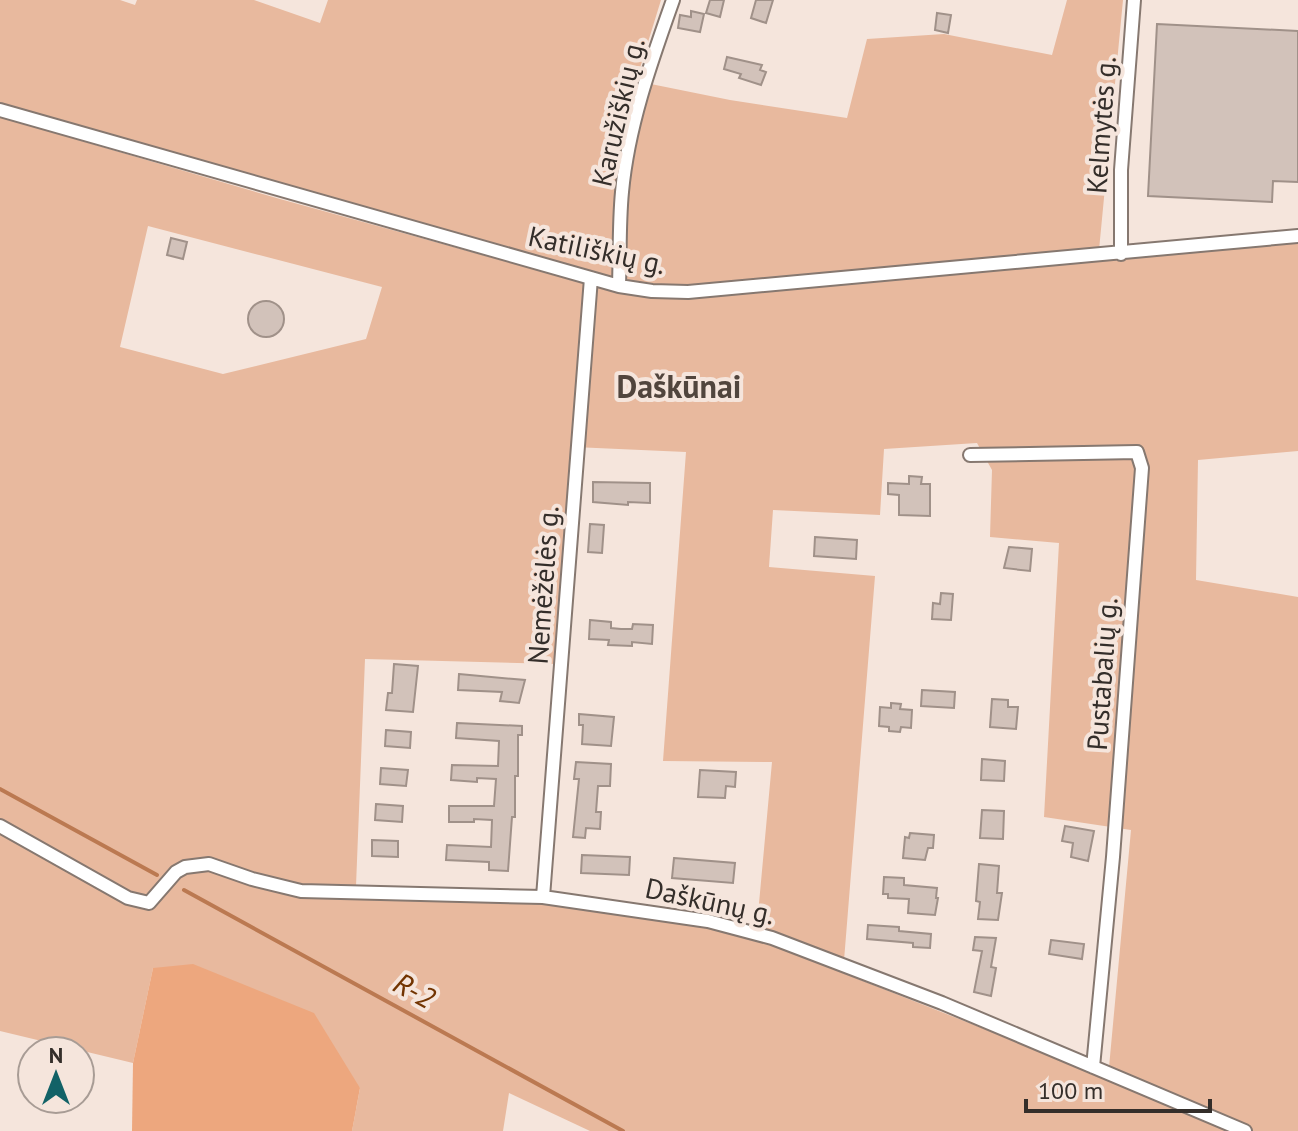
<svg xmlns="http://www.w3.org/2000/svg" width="1298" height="1131" font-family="'PT Sans',sans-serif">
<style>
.green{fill:#e8b99e;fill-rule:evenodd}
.forest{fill:#eda77e}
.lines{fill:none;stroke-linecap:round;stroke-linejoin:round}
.stream{stroke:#bb7951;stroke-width:4}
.building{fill:#d2c2ba;stroke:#a09189;stroke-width:2}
.minor-casing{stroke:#867870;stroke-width:16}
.minor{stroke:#fff;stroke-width:12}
.labels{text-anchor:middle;stroke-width:8;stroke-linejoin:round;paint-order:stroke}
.street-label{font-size:28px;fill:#342e2a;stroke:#f5e5dc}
.water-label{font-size:30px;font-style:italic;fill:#723401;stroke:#f5e5dc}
.quarter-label{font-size:32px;font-weight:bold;fill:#51453d;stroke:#f5e5dc}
</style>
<rect width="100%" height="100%" fill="#f5e5dc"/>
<path class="green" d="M 0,0 L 120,0 L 135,5 L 137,0 L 254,0 L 320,23 L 328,0 L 661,0 L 636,81 L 730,100 L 847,118 L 867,39 L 944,34 L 1052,55 L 1067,0 L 1123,0 L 1099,250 L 689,285 L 651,286 L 632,282 L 0,103 Z
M 0,117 L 280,199 L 620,293 L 673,299 L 702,298 L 1298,242 L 1298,451 L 1198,460 L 1196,580 L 1298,597 L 1298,1131 L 590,1131 L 509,1093 L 503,1131 L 352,1131 L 360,1088 L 153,968 L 133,1063 L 0,1031 ZM 148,226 L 382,287 L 366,339 L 223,374 L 120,347 ZM 977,443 L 992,470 L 990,537 L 1059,543 L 1044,817 L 1131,830 L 1108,1078 L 843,973 L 875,576 L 769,567 L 773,510 L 880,515 L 884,449 ZM 574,447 L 686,452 L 663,761 L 772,762 L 757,925 L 539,891 L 356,886 L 365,659 L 556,664 Z"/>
<path class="forest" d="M 193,964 L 314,1013 L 360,1088 L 352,1131 L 132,1131 L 133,1063 L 153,968 Z"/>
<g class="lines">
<path class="stream" d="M 0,789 L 157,875
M 184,890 L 623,1131"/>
</g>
<path class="building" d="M 710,0 L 724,0 L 720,17 L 706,13 Z
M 756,0 L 773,0 L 766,23 L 751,18 Z
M 691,11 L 704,14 L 700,32 L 678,28 L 680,15 L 691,17 Z
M 937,13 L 951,15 L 948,33 L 935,30 Z
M 1157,24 L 1298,31 L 1298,182 L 1273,181 L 1272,202 L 1148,196 Z
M 727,57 L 762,65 L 760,70 L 766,72 L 761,85 L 739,78 L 741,74 L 724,69 Z
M 171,238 L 187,242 L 183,259 L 167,255 Z
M248 319a18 18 0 1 1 36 0a18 18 0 1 1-36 0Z
M 909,476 L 922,477 L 921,484 L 930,484 L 930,516 L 899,515 L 899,495 L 888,494 L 888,483 L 909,484 Z
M 593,482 L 650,483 L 650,503 L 628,502 L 628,505 L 593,502 Z
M 590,524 L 604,525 L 602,553 L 588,552 Z
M 815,537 L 857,540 L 856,559 L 814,556 Z
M 1009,547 L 1032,549 L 1030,571 L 1004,568 Z
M 941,593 L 953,594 L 951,620 L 932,619 L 933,603 L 940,604 Z
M 590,620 L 611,622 L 611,628 L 621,629 L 632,629 L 633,624 L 653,625 L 652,644 L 632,642 L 632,646 L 608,645 L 609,640 L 589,639 Z
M 394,664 L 418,666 L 413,712 L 386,710 L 388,693 L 392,693 Z
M 459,674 L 525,680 L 519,703 L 500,701 L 502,692 L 458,690 Z
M 922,690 L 955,692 L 954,708 L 921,706 Z
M 992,699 L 1008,700 L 1008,707 L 1018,707 L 1016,729 L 990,727 Z
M 891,703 L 901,704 L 900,709 L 912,710 L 911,728 L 901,727 L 900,732 L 889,731 L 889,727 L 879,726 L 880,707 L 891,708 Z
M 579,714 L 614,717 L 611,746 L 582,744 L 583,725 L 579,725 Z
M 457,723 L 522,726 L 522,735 L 518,735 L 518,776 L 515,776 L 515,817 L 512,817 L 508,871 L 489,870 L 489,862 L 446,860 L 447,845 L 491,847 L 492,820 L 474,819 L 474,822 L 449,822 L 449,806 L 494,806 L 496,779 L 477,778 L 477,782 L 451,780 L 452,765 L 498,766 L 499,741 L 456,738 Z
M 386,730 L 411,732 L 410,748 L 385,746 Z
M 982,759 L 1005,761 L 1004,781 L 981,780 Z
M 576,762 L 611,764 L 610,786 L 598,786 L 596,812 L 601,812 L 600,829 L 586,828 L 585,838 L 573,837 L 579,779 L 574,779 Z
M 381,768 L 408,770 L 406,786 L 380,784 Z
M 700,770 L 736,772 L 735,787 L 726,786 L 725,798 L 698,797 Z
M 376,804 L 403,806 L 402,822 L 375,820 Z
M 982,810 L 1004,811 L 1003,839 L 980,838 Z
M 1065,826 L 1094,831 L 1088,861 L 1071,857 L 1073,843 L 1062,841 Z
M 910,833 L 934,835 L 933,848 L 928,848 L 925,860 L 903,858 L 905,837 L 909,838 Z
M 372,840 L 398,841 L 398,857 L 372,856 Z
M 582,855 L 630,857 L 629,875 L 581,873 Z
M 674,858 L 735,863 L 733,883 L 672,878 Z
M 979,864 L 999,866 L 997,893 L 1002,893 L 998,920 L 978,919 L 980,902 L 976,901 Z
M 884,877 L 904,878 L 904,885 L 937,888 L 936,898 L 938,898 L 935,915 L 908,913 L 909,899 L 888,898 L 888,894 L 883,894 Z
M 868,925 L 899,927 L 899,931 L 931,934 L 930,948 L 913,947 L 913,943 L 867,939 Z
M 975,937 L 996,938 L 991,967 L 996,968 L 991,996 L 974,992 L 982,951 L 973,950 Z
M 1051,940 L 1084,944 L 1082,959 L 1049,954 Z"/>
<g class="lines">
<defs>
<path id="minor" d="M 0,110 L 619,286 L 652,291 L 688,292 L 1298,236
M 1121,254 L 1121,170 L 1134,0
M 619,286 C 620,255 619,223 622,192 C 628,126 651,62 673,0
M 970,455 L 1137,452 L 1142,468 L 1113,857 L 1093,1067
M 0,826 L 128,898 L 149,903 L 176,872 L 185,867 L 209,864 L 252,879 L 301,891 L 543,897 L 708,921 L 772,938 L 942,1003 L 1245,1131
M 543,897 L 591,278"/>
</defs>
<use href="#minor" class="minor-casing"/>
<use href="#minor" class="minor"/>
</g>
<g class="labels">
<g class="street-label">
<text transform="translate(618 112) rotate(-77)" y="10">Karužiškių g.</text>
<text transform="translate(1101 125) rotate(-86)" y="10">Kelmytės g.</text>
<text transform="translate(597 250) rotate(12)" y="10">Katiliškių g.</text>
<text transform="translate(543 585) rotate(-86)" y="10">Nemėžėlės g.</text>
<text transform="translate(1102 674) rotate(-86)" y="10">Pustabalių g.</text>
<text transform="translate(710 901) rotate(12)" y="10">Daškūnų g.</text>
</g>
<g class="water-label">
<text transform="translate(414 991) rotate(29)" y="10">R-2</text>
</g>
<g class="quarter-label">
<text x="679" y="398">Daškūnai</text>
</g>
</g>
<g transform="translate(56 1075)"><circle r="38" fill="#f5e5dc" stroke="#a89c95" stroke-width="2"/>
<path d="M0-6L14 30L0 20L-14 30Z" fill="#126267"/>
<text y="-12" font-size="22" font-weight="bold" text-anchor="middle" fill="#342e2a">N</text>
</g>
<path d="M1026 1099v12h184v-12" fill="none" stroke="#342e2a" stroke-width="4"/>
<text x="1038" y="1099" font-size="24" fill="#342e2a" stroke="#f5e5dc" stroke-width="6" paint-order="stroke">100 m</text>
</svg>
